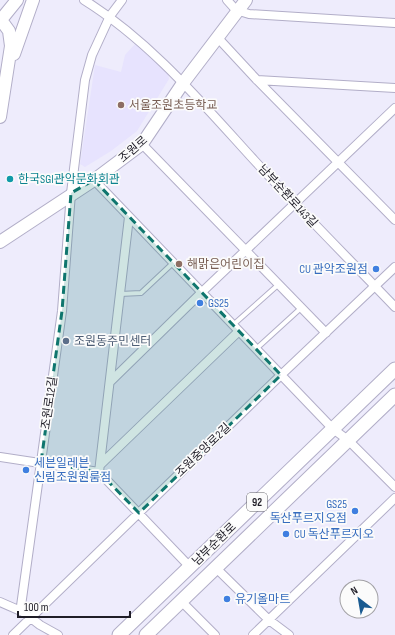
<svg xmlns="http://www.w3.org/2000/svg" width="395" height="635" font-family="'Sofia Sans Condensed','Noto Sans KR',sans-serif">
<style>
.built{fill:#e7e3fe}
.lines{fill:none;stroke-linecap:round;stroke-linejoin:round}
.lane-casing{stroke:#b2aec8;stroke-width:6}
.street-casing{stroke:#b2aec8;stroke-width:10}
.secondary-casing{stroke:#b2aec8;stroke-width:14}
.primary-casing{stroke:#b2aec8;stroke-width:15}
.lane{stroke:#fff;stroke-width:4}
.street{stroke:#fff;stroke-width:8}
.secondary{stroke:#fff;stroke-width:12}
.primary{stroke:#fff;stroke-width:13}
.marked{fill:#0f766e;fill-opacity:0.2;stroke:#0f766e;stroke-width:3;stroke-dasharray:8 5;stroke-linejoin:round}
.education-dot{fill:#8d6e63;stroke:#fbfbfb;stroke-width:1.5}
.culture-dot{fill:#0f9aa8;stroke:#fbfbfb;stroke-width:1.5}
.shop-dot{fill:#3f7fe0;stroke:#fbfbfb;stroke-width:1.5}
.service-dot{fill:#5c6f8a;stroke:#fbfbfb;stroke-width:1.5}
.labels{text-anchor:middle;stroke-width:3.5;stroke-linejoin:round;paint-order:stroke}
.shield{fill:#fbfbfb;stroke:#616067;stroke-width:1}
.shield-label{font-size:11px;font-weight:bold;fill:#1f1d27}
.education-label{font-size:12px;fill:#785e54;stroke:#fbfbfb;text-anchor:start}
.street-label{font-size:12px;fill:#1f1d27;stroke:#fbfbfb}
.culture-label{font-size:12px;fill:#0d838f;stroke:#fbfbfb;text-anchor:start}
.shop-label{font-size:12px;fill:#366cbe;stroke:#fbfbfb;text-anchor:start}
.service-label{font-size:12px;fill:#4e5e75;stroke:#fbfbfb;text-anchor:start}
</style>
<rect width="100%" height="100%" fill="#eeecfc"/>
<path class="built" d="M 136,43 L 168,74 L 169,79 L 137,131 L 111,151 L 85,167 L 80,164 L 95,65 L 121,72 L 125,55 Z"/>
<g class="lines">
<defs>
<path id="lane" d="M 120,294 L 141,293 L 173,263
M 233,325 L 279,284
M 256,349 L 301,308"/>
<path id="street" d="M 84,0 C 150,41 202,103 254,160 C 300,210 348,258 395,307
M 227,0 L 236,10 L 249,14 L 395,23
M 218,38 L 257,80 L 395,220
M 257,80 L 395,88
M 142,144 L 326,333
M 94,180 L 333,429 L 348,440 L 395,487
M 110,382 L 202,292 L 395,108
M 0,457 L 99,472 L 190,567
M 100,465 L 239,331
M 99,472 L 129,217
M 216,568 L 269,620 L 289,635
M 181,601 L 215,635
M 0,602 L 23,612 L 40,625 L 58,635
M 23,612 L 21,606 L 62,311 L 71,193 L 85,80 L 92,55 L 110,16 L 122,0
M 13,635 L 281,375 L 395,267
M 253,635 L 395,498"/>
<path id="secondary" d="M 0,21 L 17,0
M 14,54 L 33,0
M 0,117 L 11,46 L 9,31 L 1,20
M 0,242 L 94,180 L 142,144 L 183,83 L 246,0"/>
<path id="primary" d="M 119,635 L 395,369
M 146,635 L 395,395"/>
</defs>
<use href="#lane" class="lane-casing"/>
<use href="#street" class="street-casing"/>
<use href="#secondary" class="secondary-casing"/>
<use href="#primary" class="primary-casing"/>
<use href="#lane" class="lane"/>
<use href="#street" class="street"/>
<use href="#secondary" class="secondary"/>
<use href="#primary" class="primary"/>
</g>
<path class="marked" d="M 94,180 L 281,375 L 139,513 L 99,472 L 41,462 L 62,311 L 71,193 Z"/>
<g class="education-dot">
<circle cx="121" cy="105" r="4"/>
<circle cx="179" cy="264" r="4"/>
</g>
<circle class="culture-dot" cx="10" cy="179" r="4"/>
<g class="shop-dot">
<circle cx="376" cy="269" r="4"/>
<circle cx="200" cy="303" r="4"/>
<circle cx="26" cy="470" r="4"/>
<circle cx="355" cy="511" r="4"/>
<circle cx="286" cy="534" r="4"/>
<circle cx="227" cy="599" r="4"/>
</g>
<circle class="service-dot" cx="66" cy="341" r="4"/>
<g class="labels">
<rect class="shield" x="247" y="493" width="20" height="18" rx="3"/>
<g class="shield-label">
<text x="257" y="506">92</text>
</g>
<g class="education-label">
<text x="129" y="109">서울조원초등학교</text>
<text x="187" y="268">해맑은어린이집</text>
</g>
<g class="street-label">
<text transform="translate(133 149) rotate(-41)" y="4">조원로</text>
<text transform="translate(288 196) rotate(47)" y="4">남부순환로143길</text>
<text transform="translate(49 403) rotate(-82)" y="4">조원로12길</text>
<text transform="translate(203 450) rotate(-44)" y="4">조원중앙로2길</text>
<text transform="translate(214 544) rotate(-44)" y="4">남부순환로</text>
</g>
<g class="culture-label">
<text x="18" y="183">한국SGI관악문화회관</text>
</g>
<g class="shop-label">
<text x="368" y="273" text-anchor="end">CU 관악조원점</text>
<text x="208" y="307">GS25</text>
<text x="34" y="467">세븐일레븐<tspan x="34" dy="14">신림조원원룸점</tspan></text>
<text x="347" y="508" text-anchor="end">GS25<tspan x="347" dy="14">독산푸르지오점</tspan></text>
<text x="294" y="538">CU 독산푸르지오</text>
<text x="235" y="603">유기올마트</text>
</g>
<g class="service-label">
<text x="74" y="345">조원동주민센터</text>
</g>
</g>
<g transform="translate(359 599) rotate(329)"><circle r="19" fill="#fbfbfb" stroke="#a3a2a6"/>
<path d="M0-3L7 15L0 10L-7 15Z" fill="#1a5b91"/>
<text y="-6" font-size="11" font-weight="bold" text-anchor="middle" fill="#1f1d27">N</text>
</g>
<path d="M18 611v6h112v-6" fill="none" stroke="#1f1d27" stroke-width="2"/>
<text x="24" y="611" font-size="12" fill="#1f1d27" stroke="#fbfbfb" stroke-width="3" paint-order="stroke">100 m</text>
</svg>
